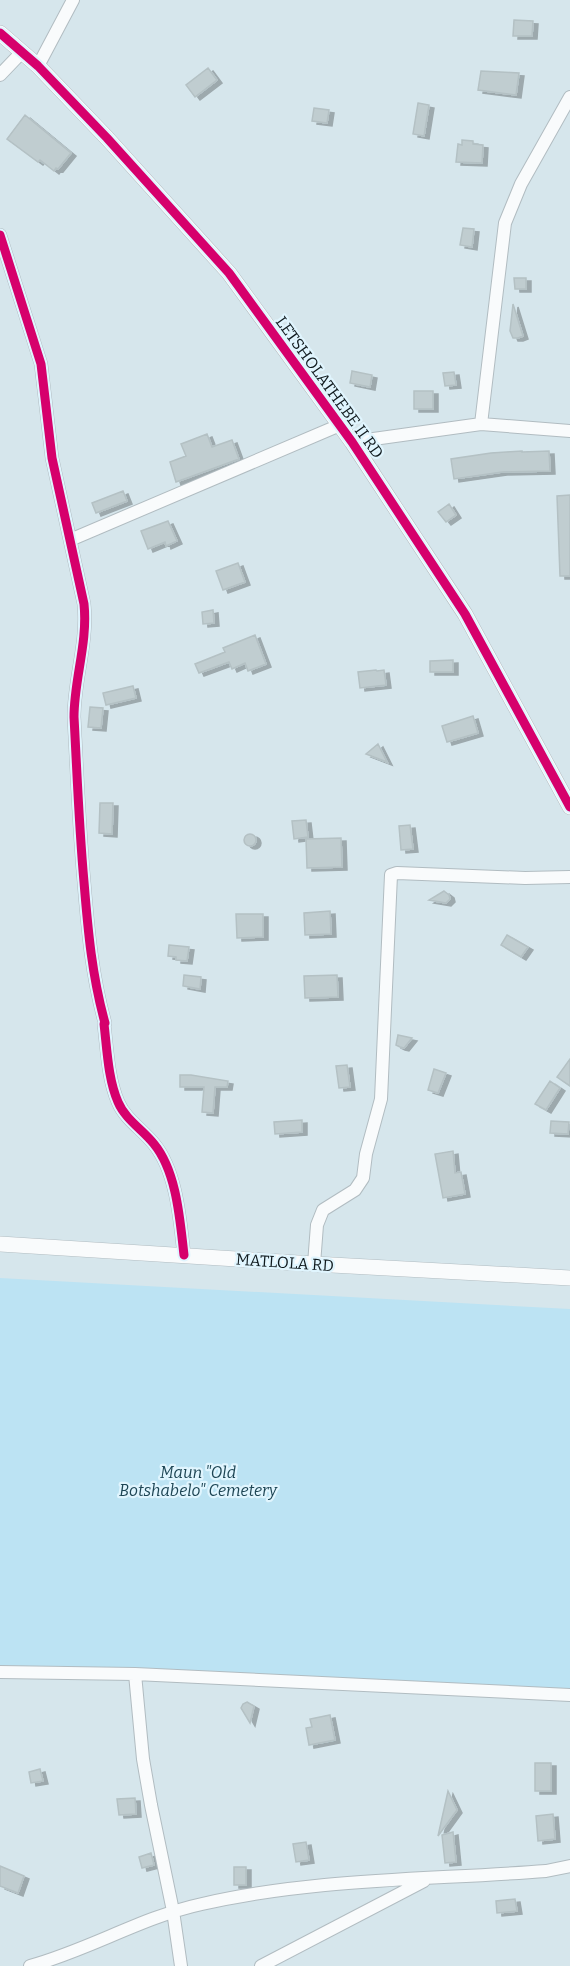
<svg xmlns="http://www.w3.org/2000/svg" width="570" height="1966" font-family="Bitter,serif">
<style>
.green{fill:#bce3f3}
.building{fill:#c0cdd0;stroke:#b4c1c4;stroke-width:1.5;filter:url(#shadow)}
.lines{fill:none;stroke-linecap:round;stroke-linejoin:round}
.minor-casing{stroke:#b1bcc1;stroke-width:14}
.tertiary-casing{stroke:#b1bcc1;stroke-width:16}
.minor{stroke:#f9fbfc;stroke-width:12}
.tertiary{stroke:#f9fbfc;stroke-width:15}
.cycleway-casing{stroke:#e0f5fe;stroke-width:13}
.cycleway{stroke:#d6006c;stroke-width:9}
.labels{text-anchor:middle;stroke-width:4.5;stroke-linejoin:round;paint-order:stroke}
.street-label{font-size:16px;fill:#0f191d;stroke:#e0f5fe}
.park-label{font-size:16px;font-style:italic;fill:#1d4554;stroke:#e0f5fe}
</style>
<defs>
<filter id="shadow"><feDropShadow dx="5" dy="3" stdDeviation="0" flood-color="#0004"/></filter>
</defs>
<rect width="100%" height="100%" fill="#d6e6ec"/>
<path class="green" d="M 0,1278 L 570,1309 L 570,1689 L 0,1665 Z"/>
<path class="building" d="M 514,20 L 533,21 L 532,36 L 513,36 Z
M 208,68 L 217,80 L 195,97 L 186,85 Z
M 481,71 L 519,73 L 516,95 L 478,90 Z
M 418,103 L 429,105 L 424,136 L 413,134 Z
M 314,108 L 329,110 L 327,123 L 312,121 Z
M 25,115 L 71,153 L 58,169 L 56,168 L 54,171 L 40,160 L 38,162 L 7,139 Z
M 462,140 L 473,141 L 473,144 L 483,145 L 482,163 L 456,162 L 458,144 L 462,145 Z
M 463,228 L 474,229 L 472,247 L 460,245 Z
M 514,278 L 526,278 L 526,289 L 515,289 Z
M 513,304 L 523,336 L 518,338 L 513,338 L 510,331 Z
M 352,371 L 372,375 L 370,387 L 350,383 Z
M 454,372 L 456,385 L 445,386 L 443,373 Z
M 414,391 L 433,391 L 433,409 L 414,409 Z
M 207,434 L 212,447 L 232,440 L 239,459 L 176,482 L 170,462 L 186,456 L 181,444 Z
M 522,451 L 522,452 L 549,451 L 550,471 L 502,472 L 454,479 L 451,459 L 491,453 Z
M 123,491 L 127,501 L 96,513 L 92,503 Z
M 570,495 L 570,576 L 560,576 L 557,496 Z
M 449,504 L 456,515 L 446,522 L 438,512 Z
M 168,521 L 177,541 L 166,546 L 165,542 L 148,549 L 141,531 Z
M 238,563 L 245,582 L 223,590 L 216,571 Z
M 213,610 L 214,623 L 203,624 L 202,612 Z
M 255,635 L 266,664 L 248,671 L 245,663 L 232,669 L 229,662 L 199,673 L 195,664 L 225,652 L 223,648 Z
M 453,660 L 453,672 L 430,672 L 430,661 Z
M 376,670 L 377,671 L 384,670 L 386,685 L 360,688 L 358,672 Z
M 133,686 L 136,698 L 106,705 L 103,693 Z
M 90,707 L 103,708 L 101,728 L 88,727 Z
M 473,716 L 478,733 L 447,742 L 442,726 Z
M 378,744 L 387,762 L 366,754 Z
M 100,803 L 113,803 L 112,834 L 99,833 Z
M 306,820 L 308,837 L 294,839 L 292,821 Z
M 410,825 L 413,849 L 401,850 L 399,826 Z
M244 840a6 6 0 1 1 12 0a6 6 0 1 1-12 0Z
M 341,838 L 342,867 L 307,868 L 306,839 Z
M 444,891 L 449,895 L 450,899 L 446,903 L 429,900 Z
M 330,911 L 331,934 L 305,935 L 304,913 Z
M 236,914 L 263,914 L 263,937 L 237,938 Z
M 507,935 L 528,947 L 521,957 L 501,945 Z
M 169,945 L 189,947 L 187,961 L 176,960 L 176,957 L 168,956 Z
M 184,975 L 201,977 L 200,989 L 183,986 Z
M 337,975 L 338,997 L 305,998 L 304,976 Z
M 398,1035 L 412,1038 L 404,1048 L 400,1047 L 396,1045 Z
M 570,1059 L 570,1086 L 557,1077 Z
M 347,1065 L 350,1087 L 339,1088 L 336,1066 Z
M 434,1069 L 446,1073 L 438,1093 L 428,1090 Z
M 180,1075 L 191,1075 L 228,1081 L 227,1087 L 215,1087 L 213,1113 L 202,1112 L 204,1087 L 180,1087 Z
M 550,1081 L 560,1088 L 546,1110 L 535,1104 Z
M 302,1120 L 302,1132 L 275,1134 L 274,1122 Z
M 551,1121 L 569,1122 L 568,1134 L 550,1133 Z
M 453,1151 L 455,1173 L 461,1172 L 465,1194 L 443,1198 L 435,1154 Z
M 247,1702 L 254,1706 L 250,1723 L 241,1708 L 243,1704 Z
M 330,1715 L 335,1740 L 309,1745 L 306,1728 L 312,1727 L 310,1719 Z
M 535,1763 L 551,1763 L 551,1791 L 535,1791 Z
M 40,1769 L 43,1781 L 31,1783 L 29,1772 Z
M 448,1791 L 457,1810 L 438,1836 Z
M 135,1798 L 136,1814 L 119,1815 L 117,1799 Z
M 553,1814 L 555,1839 L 538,1841 L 536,1816 Z
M 453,1832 L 456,1862 L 445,1863 L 442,1835 Z
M 306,1842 L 309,1860 L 296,1862 L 293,1844 Z
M 151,1853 L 154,1865 L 142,1868 L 139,1857 Z
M 0,1866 L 24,1876 L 18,1893 L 0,1886 Z
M 234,1867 L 246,1867 L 246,1885 L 234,1885 Z
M 515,1899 L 517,1911 L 497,1913 L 496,1901 Z"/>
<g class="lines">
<defs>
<path id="minor" d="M 38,66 L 73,0
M 0,75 L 21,53
M 0,235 L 41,364 L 52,458 L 84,604 C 88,643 74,679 74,717 C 77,772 79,827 84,882 C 88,931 92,976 105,1023 L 104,1024 C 107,1049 108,1079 118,1102 C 125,1119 143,1130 154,1144 C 177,1172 180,1221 184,1255
M 481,424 L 505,223 L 521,184 L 570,97
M 352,442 L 481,424 L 570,431
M 70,540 L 340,425
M 314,1264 L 317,1225 L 323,1210 L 355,1190 L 363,1178 L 366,1154 L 381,1099 L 391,875 L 397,873 L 525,878 L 570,877
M 0,1672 L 135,1674 L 570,1695
M 135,1674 L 143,1759 L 151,1805 L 173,1911 L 181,1966
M 30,1966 C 89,1950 142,1917 202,1904 C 315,1878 431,1880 546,1871 L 570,1866
M 261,1966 L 424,1881"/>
<path id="tertiary" d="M 0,33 L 38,66 L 107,138 L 229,273 L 352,442 L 465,614 L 570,807
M 0,1244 L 314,1264 L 570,1278"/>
</defs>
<use href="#minor" class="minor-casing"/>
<use href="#tertiary" class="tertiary-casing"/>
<use href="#minor" class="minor"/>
<use href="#tertiary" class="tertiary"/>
<defs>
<path id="cycleway" d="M 0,33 L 38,66 L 107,138 L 229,273 L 352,442 L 465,614 L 570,807
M 0,235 L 41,364 L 52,458 L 84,604 C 88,643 74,679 74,717 C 77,772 79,827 84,882 C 88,931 92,976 105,1023 L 104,1024 C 107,1049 108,1079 118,1102 C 125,1119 143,1130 154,1144 C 177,1172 180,1221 184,1255"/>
</defs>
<use href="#cycleway" class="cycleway-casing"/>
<use href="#cycleway" class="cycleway"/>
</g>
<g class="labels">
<g class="street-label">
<text transform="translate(330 387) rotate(54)" y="6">LETSHOLATHEBE II RD</text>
<text transform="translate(285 1262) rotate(4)" y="6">MATLOLA RD</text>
</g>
<g class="park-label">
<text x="198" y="1478">Maun "Old<tspan x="198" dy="18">Botshabelo" Cemetery</tspan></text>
</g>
</g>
</svg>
